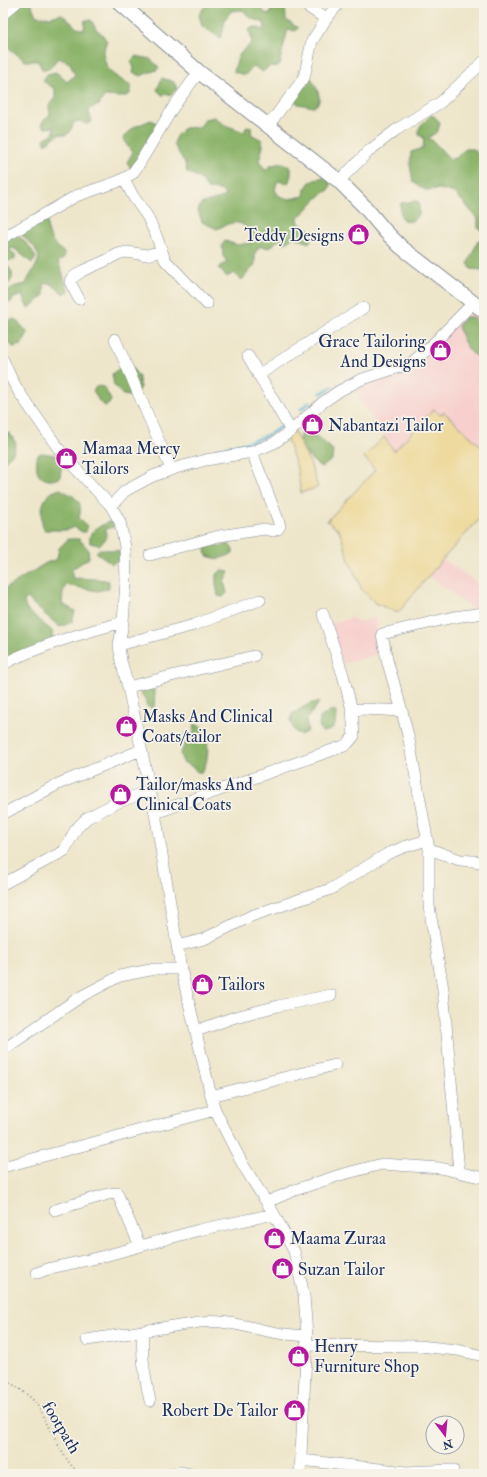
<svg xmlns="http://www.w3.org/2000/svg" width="487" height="1477" font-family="'IM FELL Double Pica',serif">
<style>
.built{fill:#f7d0cd}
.forest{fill:#8cb46b;stroke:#547264}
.sand{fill:#eeda9e;stroke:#84847e}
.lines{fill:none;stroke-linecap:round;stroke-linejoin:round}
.stream{stroke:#53aed1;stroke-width:3}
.minor-casing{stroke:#848a94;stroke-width:12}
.tertiary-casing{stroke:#848a94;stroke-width:16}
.path{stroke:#848a94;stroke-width:2;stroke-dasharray:1 3;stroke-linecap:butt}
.minor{stroke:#fff;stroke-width:11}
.tertiary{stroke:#fff;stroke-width:14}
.labels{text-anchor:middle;stroke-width:3.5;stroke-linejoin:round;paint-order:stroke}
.poi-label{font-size:17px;fill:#1b2f5e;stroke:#f7f3e8;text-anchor:start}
.street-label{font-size:17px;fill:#1b2f5e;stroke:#f7f3e8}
</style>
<rect width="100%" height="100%" fill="#f7f3e8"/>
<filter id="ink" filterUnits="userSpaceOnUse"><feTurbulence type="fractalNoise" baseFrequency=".025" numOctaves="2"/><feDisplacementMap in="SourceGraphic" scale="8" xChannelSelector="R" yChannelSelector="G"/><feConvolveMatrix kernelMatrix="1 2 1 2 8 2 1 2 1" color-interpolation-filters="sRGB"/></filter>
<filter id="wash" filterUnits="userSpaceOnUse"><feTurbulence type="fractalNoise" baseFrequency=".012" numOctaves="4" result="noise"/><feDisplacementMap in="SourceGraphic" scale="16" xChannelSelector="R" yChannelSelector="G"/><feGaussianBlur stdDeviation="0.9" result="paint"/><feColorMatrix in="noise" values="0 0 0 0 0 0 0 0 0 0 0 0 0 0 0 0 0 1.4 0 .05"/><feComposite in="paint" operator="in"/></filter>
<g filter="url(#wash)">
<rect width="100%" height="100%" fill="#eee6ca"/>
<path class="built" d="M 473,309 L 484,317 L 484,449 L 443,412 L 394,451 L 353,389 L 413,360 Z
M 442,560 L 448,562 L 484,588 L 484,609 L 475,611 L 429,576 Z
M 374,613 L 380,645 L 379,654 L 343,664 L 328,624 L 352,618 L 357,622 L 373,618 Z"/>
<path class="forest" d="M 14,3 L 31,3 L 36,16 L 50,17 L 62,14 L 77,28 L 84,30 L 85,20 L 91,20 L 96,29 L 102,34 L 107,41 C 101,53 104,66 114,75 C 119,79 126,82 131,85 L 130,94 L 124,97 L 104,96 L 99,105 L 88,109 L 91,118 L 91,122 L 87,124 L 80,121 L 74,122 L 70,132 L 65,135 L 59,134 L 45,144 L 44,139 L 54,133 L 54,127 L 45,128 L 41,124 L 50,114 L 49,106 L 55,98 L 55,89 L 43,81 L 47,74 L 56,72 L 67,82 L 75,75 L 70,63 L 58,58 L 49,69 L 42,69 L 38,61 L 25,61 L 3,43 L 3,12 Z
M 207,3 L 256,3 L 264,12 L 270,15 L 272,3 L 285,3 L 286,20 L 298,28 L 295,31 L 288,29 L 280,60 L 281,63 L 276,67 L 270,66 L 262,72 L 254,66 L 245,75 L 234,72 C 235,65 238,54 244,50 C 249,45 249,47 252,40 L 249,29 L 255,27 L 263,30 L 265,28 L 264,23 L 249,17 L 243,10 L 231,11 L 225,19 L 223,32 L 220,38 L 202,26 L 199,15 Z
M 136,56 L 150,59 L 159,67 L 157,70 L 147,73 L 141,76 L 133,73 L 134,68 L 131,61 Z
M 308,77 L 312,79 C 316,88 325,100 314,107 L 298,104 L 294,100 Z
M 162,78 L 174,82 L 177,89 L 171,94 L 162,95 L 157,90 Z
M 431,115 L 435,117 L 440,122 L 438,131 L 428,138 L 433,141 L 450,159 L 456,158 L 465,149 L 474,149 L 480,157 L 484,156 L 484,232 L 478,228 L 478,219 L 455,193 L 440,189 L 425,190 L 413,182 L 410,165 L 411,152 L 423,148 L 424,138 L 419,135 L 418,131 L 421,125 Z
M 214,117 L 225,125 L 244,132 L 247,126 L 252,127 L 251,134 L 262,140 L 263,146 L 259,161 L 266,171 L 271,165 L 283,163 L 291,168 L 291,175 L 288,184 L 279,181 L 277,182 L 275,190 L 279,196 L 289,199 L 304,196 L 305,189 L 310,182 L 325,176 L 331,184 L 328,191 C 314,197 310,209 298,217 L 299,224 L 305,226 L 314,234 L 309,243 L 294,237 L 285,243 L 278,240 L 270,248 L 260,246 L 255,253 L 255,264 L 242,280 L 234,273 L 227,277 L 218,268 L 227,262 L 223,256 L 222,245 L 225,241 L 238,245 L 250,243 L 252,238 C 244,219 234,220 217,229 L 202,222 L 198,210 L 201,204 C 209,200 218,200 226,196 L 221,190 L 207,189 C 203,179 196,176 187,172 L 185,163 L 174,145 L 176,136 L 184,128 L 200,127 L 205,119 Z
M 151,120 L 162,126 L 133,172 L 127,162 L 133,152 L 128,147 L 123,138 L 134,127 Z
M 416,201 L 419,202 L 419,215 C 417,216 414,220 411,221 C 399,225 400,210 401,203 Z
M 42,211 C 49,221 46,220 48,230 C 50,240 57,248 65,253 L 64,258 L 58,262 C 63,271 64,281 69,291 L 64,294 L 50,283 L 44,284 L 44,296 L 30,307 L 27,307 L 22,295 L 14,298 L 10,303 L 5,296 L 8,290 L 16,286 L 26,284 C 30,273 37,268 39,257 L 35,248 L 22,235 L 24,225 Z
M 11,232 C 23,238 31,246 36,258 L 32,263 L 15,249 L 11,248 L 10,251 L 15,254 L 15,259 L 10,261 L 3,258 L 3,237 Z
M 478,241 L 484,242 L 484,270 L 471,269 L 468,263 Z
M 5,263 C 16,274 14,280 3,289 L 3,264 Z
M 465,317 L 474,317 L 484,335 L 484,358 L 482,359 C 468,355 462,339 458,326 Z
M 15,319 L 28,333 L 21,345 L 13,347 C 3,338 5,333 7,321 Z
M 123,365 L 130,365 L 139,377 L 140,388 L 135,394 L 129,396 L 123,395 L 114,385 L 112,374 Z
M 97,386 L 104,387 L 111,400 L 109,404 L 105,406 L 99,401 L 93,390 Z
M 3,431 L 10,434 L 16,443 L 13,453 L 3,463 Z
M 301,433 L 318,437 L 333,450 L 332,460 L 322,467 C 315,465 302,451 300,443 C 299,440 300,436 301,433 Z
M 41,453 L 56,455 L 62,463 L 60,477 C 51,483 39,480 37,469 C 36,465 37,460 37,456 Z
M 60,489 C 75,497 84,500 79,518 L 87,526 L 86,532 L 82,532 L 74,527 L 67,530 L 44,530 C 40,519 40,500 51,493 C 53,491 58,490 60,489 Z
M 108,522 L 117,522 L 114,527 L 106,529 L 106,539 L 99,545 L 90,543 C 88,529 98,528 108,522 Z
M 68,539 L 79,539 L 88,549 L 89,558 L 72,569 L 72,578 C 84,579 97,578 109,581 L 109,588 L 98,591 L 66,585 L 63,592 L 62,604 L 75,611 L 72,622 L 60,627 L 35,606 L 27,597 L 24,602 L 26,609 L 52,631 L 53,643 L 3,663 L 3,590 L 46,563 L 57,559 L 59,548 Z
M 207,542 L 212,543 L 219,546 L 229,544 L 233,550 L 233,554 L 218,559 L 207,556 L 205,552 Z
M 99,549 L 120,551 L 120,559 L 112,564 L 96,552 Z
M 222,570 L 229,571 L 224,581 L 227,593 L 223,597 L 218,596 L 216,584 L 216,575 Z
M 142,686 L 150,686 L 155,692 L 154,707 L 151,708 L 146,705 L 146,701 L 140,692 Z
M 317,702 L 319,703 L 306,720 L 308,731 L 300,735 L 294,730 L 290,720 L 292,714 L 309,704 Z
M 331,710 L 336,712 C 335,726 337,730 322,732 L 319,726 L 320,718 Z
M 195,724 L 206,729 C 208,743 210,759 202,772 L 197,772 L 193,767 L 183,762 L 180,754 L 185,744 L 183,736 L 187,733 L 195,734 L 193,728 Z"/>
<path class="sand" d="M 434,409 L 440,415 L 444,412 L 484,449 L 484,514 L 442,560 L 398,613 L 375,603 L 362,590 L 349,560 L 339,530 L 327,521 L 375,470 L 364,457 L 384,437 L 394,451 Z
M 293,429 L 310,463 L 318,487 L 301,493 L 297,468 L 285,434 Z"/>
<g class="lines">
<path class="stream" d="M 321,393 L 332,387
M 301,409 L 310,402
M 216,450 C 239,444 265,441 284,424"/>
</g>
</g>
<g filter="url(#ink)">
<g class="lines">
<defs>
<path id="minor" d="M 302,3 L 326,19
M 3,14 L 16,3
M 268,126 L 304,78 L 312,41 L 326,19 L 339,3
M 124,179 L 133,196 L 147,216 L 156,235 L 165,260 L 207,304
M 339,181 L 370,150 L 396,130 L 441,102 L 484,61
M 3,238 L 76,196 L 117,182 L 132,174 L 139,164 L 174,106 L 199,72
M 79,299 L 70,282 L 71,279 L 82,271 L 105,261 L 118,254 L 126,252 L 147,255 L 162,251
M 115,339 L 171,469
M 248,356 L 291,431
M 3,360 L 11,378 L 19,392 L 63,455 L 111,506 L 120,522 L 125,547 L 126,582 L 123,622 L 119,645 L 121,661 L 128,687 L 155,813 L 181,969 L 211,1096 L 215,1110 L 243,1165 L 274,1214 L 294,1251 L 304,1295 L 307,1336 L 300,1474
M 258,375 L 363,308
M 111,506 L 125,491 L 153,476 L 176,468 L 206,460 L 252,452 L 274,443 L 291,431 L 322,403 L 339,391 L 360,380 L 411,363 L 427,350 L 473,303
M 150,555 L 219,536 L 265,529 L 273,531 L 278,529 L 280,526 L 277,517 L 252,452
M 323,614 L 343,675 L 352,710
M 119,645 L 194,625 L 260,600
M 3,664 C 41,645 83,633 123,622
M 128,687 L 191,671 L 254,656
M 155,813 L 344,746 L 348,743 L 354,736 L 352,710 L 364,709 L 402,711
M 3,814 L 58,784 L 141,750
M 429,849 L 460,860 L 484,862
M 3,884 L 64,851 L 76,829 L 87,818 L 114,804 L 150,790
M 177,946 L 204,939 L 251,916 L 331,889 L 387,854 L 404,847 L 427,840
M 196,1031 L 235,1017 L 278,1006 L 331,995
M 3,1050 L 80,997 L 120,976 L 155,969 L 181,969
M 211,1096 L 335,1065
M 3,1167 L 215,1110
M 459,1172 L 443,989 L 429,906 L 429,849 L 409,740 L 402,711 L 387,660 L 382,634 L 454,617 L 484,613
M 267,1202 L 295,1190 L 340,1175 L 382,1164 L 440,1168 L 484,1178
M 55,1210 L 108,1194 L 117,1193 L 140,1246
M 37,1273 L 51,1268 L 97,1258 L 199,1230 L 274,1214
M 143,1332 C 141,1356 145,1378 150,1401
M 87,1340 L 199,1322 C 224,1320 240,1325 263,1330 C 278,1334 292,1335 307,1336
M 306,1345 L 419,1346 L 457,1350 L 484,1356
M 301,1460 L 406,1472 L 453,1470
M 171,1474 L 180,1472 L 190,1474"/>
<path id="tertiary" d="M 120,3 L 199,72 L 339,181 L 364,206 L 385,231 L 401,247 L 484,311"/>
</defs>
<use href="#minor" class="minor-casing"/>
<use href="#tertiary" class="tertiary-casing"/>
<path class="path" d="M 3,1379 C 16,1386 31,1395 39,1408 C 53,1430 60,1457 80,1474"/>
<use href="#minor" class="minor"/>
<use href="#tertiary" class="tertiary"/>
</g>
</g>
<defs>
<symbol id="shop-disc" viewBox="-11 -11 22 22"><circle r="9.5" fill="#b5179e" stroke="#f7f3e8"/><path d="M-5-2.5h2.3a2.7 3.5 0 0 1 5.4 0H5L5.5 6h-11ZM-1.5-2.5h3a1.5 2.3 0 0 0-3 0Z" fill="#fff"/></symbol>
</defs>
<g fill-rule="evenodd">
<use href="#shop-disc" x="346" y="222" width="25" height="25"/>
<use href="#shop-disc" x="428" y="338" width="25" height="25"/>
<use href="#shop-disc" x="300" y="412" width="25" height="25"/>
<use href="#shop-disc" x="54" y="446" width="25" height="25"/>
<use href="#shop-disc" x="114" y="714" width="25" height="25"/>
<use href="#shop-disc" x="108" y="782" width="25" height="25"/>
<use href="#shop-disc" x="190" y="972" width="25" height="25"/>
<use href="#shop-disc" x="262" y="1226" width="25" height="25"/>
<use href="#shop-disc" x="270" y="1256" width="25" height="25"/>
<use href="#shop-disc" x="286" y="1344" width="25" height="25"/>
<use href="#shop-disc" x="282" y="1398" width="25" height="25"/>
</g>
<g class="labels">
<g class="poi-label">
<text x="344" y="241" text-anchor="end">Teddy Designs</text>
<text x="426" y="347" text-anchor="end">Grace Tailoring<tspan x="426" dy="20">And Designs</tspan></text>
<text x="328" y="431">Nabantazi Tailor</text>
<text x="82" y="454">Mamaa Mercy<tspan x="82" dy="20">Tailors</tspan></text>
<text x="142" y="722">Masks And Clinical<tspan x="142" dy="20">Coats/tailor</tspan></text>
<text x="136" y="790">Tailor/masks And<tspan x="136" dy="20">Clinical Coats</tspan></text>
<text x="218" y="990">Tailors</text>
<text x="290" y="1244">Maama Zuraa</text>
<text x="298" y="1275">Suzan Tailor</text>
<text x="314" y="1352">Henry<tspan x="314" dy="20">Furniture Shop</tspan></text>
<text x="278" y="1416" text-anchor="end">Robert De Tailor</text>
</g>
<g class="street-label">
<text transform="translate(62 1427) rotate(59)" y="6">footpath</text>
</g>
</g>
<rect width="487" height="1477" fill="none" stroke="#f7f3e8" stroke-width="16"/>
<g transform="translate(445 1435) rotate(164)"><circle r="19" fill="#f7f3e8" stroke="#9fa5b1"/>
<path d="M0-3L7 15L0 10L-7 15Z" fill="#b5179e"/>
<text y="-6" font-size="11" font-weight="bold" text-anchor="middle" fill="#1b2f5e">N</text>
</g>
</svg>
